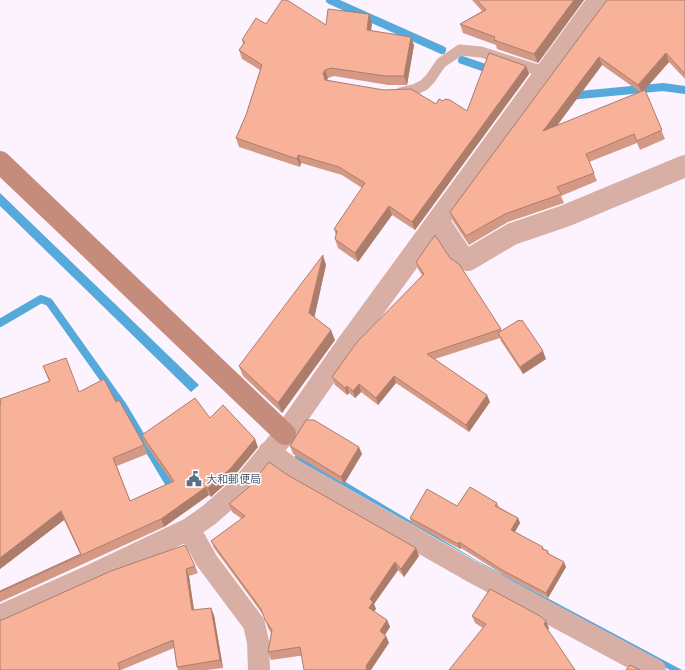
<svg xmlns="http://www.w3.org/2000/svg" width="685" height="670" font-family="'Source Sans 3','Noto Sans JP',sans-serif">
<style>
.water{fill:#55a9db}
.lines{fill:none;stroke-linecap:round;stroke-linejoin:round}
.stream{stroke:#55a9db;stroke-width:8}
.lane{stroke:#d7afa4;stroke-width:11}
.street{stroke:#d7afa4;stroke-width:22}
.secondary{stroke:#c58c7c;stroke-width:22}
.wall{fill:#d49984;fill-rule:evenodd}
.shaded-wall{fill:#ad7d6b}
.building{fill:#f7b299;stroke:#ad7d6b}
.labels{text-anchor:middle;stroke-width:3;stroke-linejoin:round;paint-order:stroke}
.service-label{font-size:11px;fill:#4e5e75;stroke:#fff;text-anchor:start}
</style>
<rect width="100%" height="100%" fill="#fdf3ff"/>
<path class="water" d="M 0,193 L 199,385 L 191,392 L 0,206 Z
M 297,453 L 476,560 L 682,670 L 670,670 L 294,458 Z"/>
<g class="lines">
<path class="stream" d="M 330,0 L 442,50
M 462,60 L 494,71
M 569,96 L 663,87 L 685,90
M 0,323 L 41,299 L 49,302 L 123,406 L 174,492"/>
<path class="lane" d="M 400,93 L 416,89 L 424,85 L 430,79 L 441,63 L 460,50 L 481,52 L 547,73"/>
<path class="street" d="M 439,222 L 463,258 L 468,260 L 512,234 L 565,216 L 685,166
M 269,452 L 295,471 L 471,571 L 655,670
M 189,529 L 207,561 L 254,624 L 258,642 L 259,670
M 0,616 L 92,575 L 189,529 L 209,515 L 242,486 L 285,434 L 347,345 L 599,0"/>
<path class="secondary" d="M 0,162 L 285,434"/>
</g>
<path class="wall" d="M 472,0 L 584,0 L 538,63 L 497,49 L 496,45 L 463,33 L 460,24 L 482,11 Z
M 607,0 L 685,0 L 685,79 L 669,62 L 644,90 L 665,139 L 640,150 L 637,143 L 589,162 L 597,181 L 561,196 L 564,203 L 508,222 L 469,245 L 453,221 L 450,212 ZM 602,65 L 640,92 L 557,126 Z
M 369,14 L 372,23 L 371,30 L 414,45 L 407,85 L 388,85 L 334,76 L 328,78 L 327,80 L 436,104 L 443,101 L 467,111 L 526,66 L 529,74 L 415,230 L 392,215 L 358,262 L 338,248 L 335,239 L 336,235 L 334,229 L 362,188 L 342,175 L 301,163 L 300,167 L 239,147 L 236,138 L 246,115 L 260,70 L 242,59 L 239,50 L 243,44 L 242,40 L 266,24 L 326,25 Z
M 450,258 L 502,331 L 546,359 L 523,374 L 501,341 L 500,338 L 435,359 L 490,402 L 469,432 L 396,383 L 378,405 L 361,392 L 355,398 L 349,393 L 347,395 L 335,385 L 332,377 L 422,275 L 418,269 L 416,262 Z
M 326,265 L 314,317 L 335,340 L 282,413 L 243,376 L 239,366 Z
M 43,366 L 79,392 L 116,402 L 144,445 L 147,454 L 117,466 L 130,501 L 172,482 L 145,444 L 142,435 L 210,418 L 258,447 L 233,477 L 211,497 L 209,495 L 164,527 L 0,602 L 0,591 L 80,554 L 64,520 L 0,569 L 0,404 L 49,381 Z
M 290,446 L 362,454 L 344,484 L 293,454 Z
M 286,474 L 416,548 L 419,556 L 404,577 L 398,570 L 374,604 L 376,609 L 374,611 L 387,620 L 390,627 L 385,635 L 386,636 L 389,643 L 271,660 L 268,652 L 271,633 L 268,628 L 264,616 L 214,548 L 211,541 L 242,519 L 232,512 L 229,504 Z
M 497,503 L 499,507 L 518,518 L 520,523 L 515,532 L 548,551 L 549,554 L 566,567 L 548,598 L 504,575 L 461,548 L 460,549 L 411,523 L 410,518 L 457,506 Z
M 195,566 L 198,573 L 189,576 L 194,610 L 214,615 L 223,668 L 207,670 L 178,670 L 177,667 L 174,648 L 121,670 L 0,670 L 0,620 Z
M 472,616 L 549,628 L 548,630 L 483,628 L 475,623 Z"/>
<path class="shaded-wall" d="M 574,0 L 584,0 L 538,63 L 534,54 Z
M 369,14 L 372,23 L 370,38 L 367,30 Z
M 411,37 L 414,45 L 407,85 L 404,76 Z
M 666,53 L 669,62 L 642,93 L 638,85 Z
M 599,57 L 602,65 L 546,140 L 543,131 Z
M 526,66 L 529,74 L 415,230 L 412,222 Z
M 325,70 L 328,78 L 326,82 L 323,73 Z
M 298,155 L 301,163 L 300,167 L 297,159 Z
M 389,206 L 392,215 L 358,262 L 355,253 Z
M 323,255 L 326,265 L 313,324 L 309,313 Z
M 331,330 L 335,340 L 282,413 L 278,403 Z
M 543,351 L 546,359 L 523,374 L 520,367 Z
M 394,376 L 396,383 L 378,405 L 376,398 Z
M 359,384 L 361,392 L 355,398 L 353,391 Z
M 347,386 L 349,393 L 347,395 L 345,388 Z
M 487,395 L 490,402 L 469,432 L 466,425 Z
M 255,439 L 258,447 L 233,477 L 211,497 L 208,488 Z
M 359,447 L 362,454 L 344,484 L 341,477 Z
M 206,487 L 209,495 L 164,527 L 161,519 Z
M 61,511 L 64,520 L 0,569 L 0,558 Z
M 518,518 L 520,523 L 513,535 L 511,530 Z
M 459,542 L 461,548 L 460,549 L 458,544 Z
M 416,548 L 419,556 L 404,577 L 401,569 Z
M 395,562 L 398,570 L 374,604 L 376,609 L 371,615 L 369,608 L 370,599 Z
M 564,562 L 566,567 L 548,598 L 546,593 Z
M 186,569 L 189,576 L 195,618 L 192,610 Z
M 211,608 L 214,615 L 223,668 L 220,660 Z
M 387,620 L 390,627 L 382,639 L 380,631 Z
M 546,621 L 549,628 L 547,631 L 544,624 Z
M 386,636 L 389,643 L 371,670 L 367,670 L 366,666 Z"/>
<path class="building" d="M 282,0 L 287,0 L 326,25 L 328,9 L 369,14 L 367,30 L 411,37 L 404,76 L 385,76 L 331,68 L 325,70 L 323,73 L 325,80 L 384,90 L 411,89 L 436,104 L 439,99 L 443,101 L 445,99 L 450,100 L 467,111 L 489,53 L 526,66 L 412,222 L 389,206 L 355,253 L 335,239 L 337,231 L 334,229 L 365,183 L 339,167 L 298,155 L 297,159 L 236,138 L 246,115 L 262,65 L 239,50 L 245,42 L 242,40 L 256,18 L 266,24 Z
M 477,0 L 574,0 L 534,54 L 494,40 L 495,37 L 460,24 L 486,10 Z
M 607,0 L 685,0 L 685,74 L 666,53 L 638,85 L 599,57 L 543,131 L 645,90 L 662,130 L 637,141 L 634,134 L 586,154 L 594,173 L 557,187 L 561,194 L 505,214 L 466,236 L 450,212 Z
M 435,235 L 450,258 L 459,264 L 501,329 L 427,354 L 487,395 L 466,425 L 394,376 L 376,398 L 359,384 L 353,391 L 347,386 L 345,388 L 332,377 L 357,342 L 424,274 L 416,262 Z
M 323,255 L 309,313 L 331,330 L 278,403 L 239,366 Z
M 519,320 L 520,321 L 522,320 L 543,351 L 520,367 L 498,333 Z
M 66,358 L 79,392 L 104,379 L 116,402 L 119,400 L 144,445 L 113,458 L 130,501 L 174,481 L 142,435 L 195,398 L 210,418 L 223,405 L 255,439 L 230,469 L 208,488 L 206,487 L 161,519 L 0,592 L 0,591 L 81,554 L 61,511 L 0,558 L 0,404 L 1,404 L 0,399 L 50,381 L 43,366 Z
M 306,420 L 314,420 L 359,447 L 341,477 L 290,446 Z
M 269,462 L 286,474 L 416,548 L 401,569 L 395,562 L 370,599 L 373,602 L 369,608 L 387,620 L 380,631 L 386,636 L 366,666 L 367,670 L 304,670 L 300,647 L 268,652 L 272,630 L 265,620 L 261,609 L 211,541 L 245,516 L 229,504 L 249,487 Z
M 470,487 L 497,503 L 495,506 L 518,518 L 511,530 L 543,547 L 542,549 L 548,551 L 547,553 L 564,562 L 546,593 L 502,570 L 459,542 L 458,544 L 410,518 L 427,489 L 457,506 Z
M 185,545 L 195,566 L 186,569 L 192,610 L 211,608 L 220,660 L 177,667 L 173,640 L 118,663 L 120,670 L 0,670 L 0,620 L 2,620 L 111,571 Z
M 490,589 L 540,616 L 546,621 L 544,624 L 575,670 L 449,670 L 486,624 L 472,616 Z
M 630,665 L 640,670 L 626,670 Z"/>
<defs>
<symbol id="civic-bare" viewBox="-9 -9 18 18"><path d="M-.6-6.5H3V-4.5H.6V-3L4-1V1h2V6H-6V1h2V-1L-.6-3ZM-1.2 2.5V6h2.4V2.5Z" fill="#5c6f8a" stroke="#fff" stroke-width="2.5" paint-order="stroke"/></symbol>
</defs>
<g fill-rule="evenodd">
<use href="#civic-bare" x="183" y="468" width="22" height="22"/>
</g>
<g class="labels">
<g class="service-label">
<text x="206" y="483">大和郵便局</text>
</g>
</g>
</svg>
